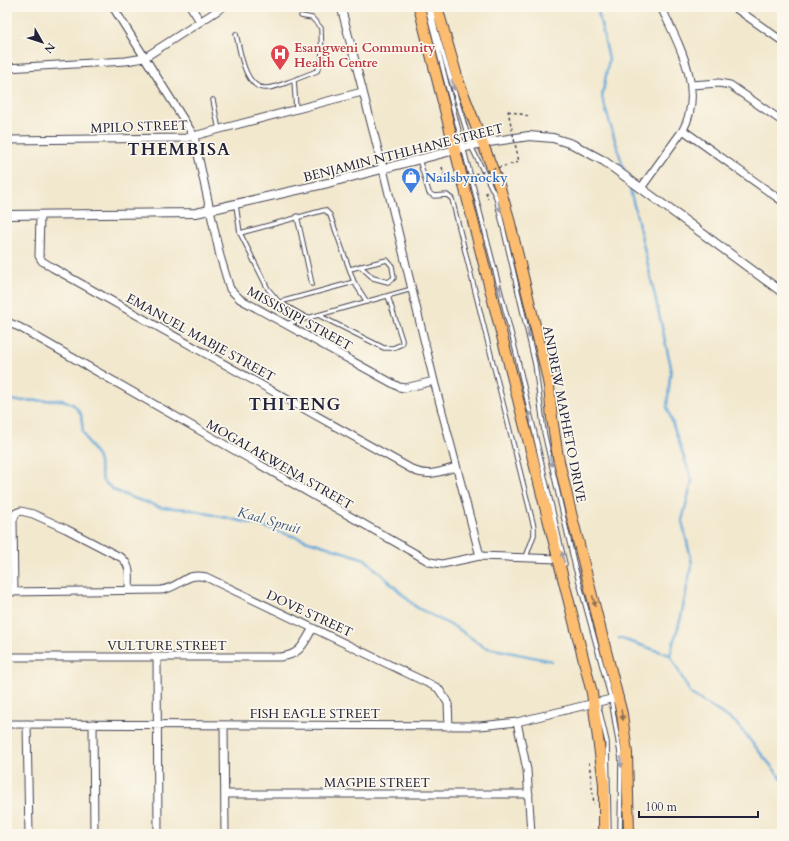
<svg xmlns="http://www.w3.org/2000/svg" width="789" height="841" font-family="Cardo,serif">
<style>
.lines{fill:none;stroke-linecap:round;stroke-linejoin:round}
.stream{stroke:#63a7d8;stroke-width:2.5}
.service-casing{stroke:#414051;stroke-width:5.5}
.minor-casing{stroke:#414051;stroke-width:9}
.tertiary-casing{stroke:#414051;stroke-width:10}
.primary-casing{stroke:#414051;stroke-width:12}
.path{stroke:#414051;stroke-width:1.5;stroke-dasharray:3 3;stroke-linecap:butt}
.service{stroke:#fff;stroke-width:3.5}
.minor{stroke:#fff;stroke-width:7}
.tertiary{stroke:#fff;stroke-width:8}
.primary{stroke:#fcbd6f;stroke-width:10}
.path-bridge{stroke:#414051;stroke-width:1.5;stroke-dasharray:3 3;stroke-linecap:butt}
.oneway{fill:#9c9ca7}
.oneway2{fill:#8f7055}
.labels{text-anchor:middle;stroke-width:3.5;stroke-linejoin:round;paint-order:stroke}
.health-label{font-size:13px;font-weight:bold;fill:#be3a42;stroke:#fbf7ec;text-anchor:start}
.street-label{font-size:13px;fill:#22223b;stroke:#fbf7ec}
.shop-label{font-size:13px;font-weight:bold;fill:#366cbe;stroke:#fbf7ec;text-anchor:start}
.water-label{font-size:14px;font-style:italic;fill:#3c577a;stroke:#fbf7ec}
.district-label{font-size:17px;font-weight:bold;letter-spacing:1px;fill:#22223b;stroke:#fbf7ec}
</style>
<rect width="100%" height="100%" fill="#fbf7ec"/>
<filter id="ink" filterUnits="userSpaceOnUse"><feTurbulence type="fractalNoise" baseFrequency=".025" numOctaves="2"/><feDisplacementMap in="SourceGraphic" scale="8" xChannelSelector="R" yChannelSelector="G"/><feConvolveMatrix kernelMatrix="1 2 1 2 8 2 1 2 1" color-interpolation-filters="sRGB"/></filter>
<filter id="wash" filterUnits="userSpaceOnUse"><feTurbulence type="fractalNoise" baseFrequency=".012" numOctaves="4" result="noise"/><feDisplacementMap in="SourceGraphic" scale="16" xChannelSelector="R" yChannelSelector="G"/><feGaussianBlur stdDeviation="0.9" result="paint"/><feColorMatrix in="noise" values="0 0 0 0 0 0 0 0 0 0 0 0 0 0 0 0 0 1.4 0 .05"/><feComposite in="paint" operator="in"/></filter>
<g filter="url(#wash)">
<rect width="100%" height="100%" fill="#f2e8ce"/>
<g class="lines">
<path class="stream" d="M 597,7 L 609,59 L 602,97 L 625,173
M 628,182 L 637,217 L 671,367 L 667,407 L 692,481 L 682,521 L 692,563 L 681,617 L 670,655
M 7,399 L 17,401 L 63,400 L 74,405 L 81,414 L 83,432 L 88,442 L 98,458 L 103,481 L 114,490 L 130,497 L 160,507 L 187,509 L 258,525 L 365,559 L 416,607 L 460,630 L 484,647 L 552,661
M 619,638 L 670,655 L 691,694 L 735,722 L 782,779"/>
</g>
</g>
<g filter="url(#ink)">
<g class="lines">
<defs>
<path id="service" d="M 427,7 L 515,348 L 565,564
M 431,7 L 436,31 L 471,146 L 496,197 L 535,364 L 544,432 L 575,567 L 611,699 L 621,759 L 620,834
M 236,34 C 240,49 244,89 266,88 C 275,88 285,83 294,80 L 296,109
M 294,80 L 317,71 L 322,61 L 321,28 L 312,18 L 301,16
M 213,100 L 219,130
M 419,159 L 429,193 L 434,196 L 447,195 L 452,199 L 534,527 L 534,535 L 526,557
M 236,205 L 240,233 L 268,289 L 279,302 L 307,318
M 297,216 L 312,284
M 240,233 L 325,210 L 330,215 L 354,282 L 367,302
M 350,269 L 387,260 L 392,266 L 394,278 L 388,282 L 373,278 L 360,266
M 280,302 L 354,282
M 318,315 L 384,348 L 393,348 L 402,344 L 402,340 L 388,296
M 286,324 L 412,289
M 598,704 L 607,742 L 609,834"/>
<path id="minor" d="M 113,7 L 194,136 L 220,256 L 230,289 L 240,299 L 399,387 L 405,388 L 434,381
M 191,7 L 200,21
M 341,7 L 383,169 L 434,381 L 480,556
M 734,7 L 782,41
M 7,68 L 126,61 L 144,58 L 223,7
M 691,85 L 719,83 L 730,85 L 782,121
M 683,130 L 782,201
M 7,140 L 186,138 L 362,92
M 641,188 L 683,130 C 705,89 679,45 661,7
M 40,215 L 39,256 L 42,261 L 53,268 L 415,471 C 429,477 442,471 456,467
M 7,322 L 19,327 L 430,562 L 442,564 L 480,556 L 558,559
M 14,591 L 13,520 L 16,513 L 21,511 L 33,514 L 66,529 L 122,558 C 132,567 129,579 129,590
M 7,592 L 161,590 C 182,587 184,572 206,577 L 438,688 L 448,703 L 449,727
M 7,657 L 280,657 C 301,655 303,644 313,628
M 157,657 L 158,834
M 517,722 L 527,770 L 531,834
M 7,724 L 480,726 L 517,722 L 619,697
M 27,724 L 29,834
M 93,724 L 94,834
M 224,725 L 225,834
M 225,794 L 529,794"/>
<path id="tertiary" d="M 7,215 L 196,213 L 328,183 L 482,143 L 529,136 L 553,138 L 572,144 L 604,161 L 782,292"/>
<path id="primary" d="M 419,7 L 592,693 L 604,784 L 604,834
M 437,7 L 458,80 L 500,188 L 508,215 L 544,362 L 549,386 L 552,418 L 558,457 L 571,513 L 622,714 L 627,753 L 629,834"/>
</defs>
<use href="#service" class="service-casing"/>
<use href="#minor" class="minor-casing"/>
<use href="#tertiary" class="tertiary-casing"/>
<use href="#primary" class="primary-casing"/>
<path class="path" d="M 508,111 L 529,116
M 442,167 L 446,182
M 486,192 L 488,199
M 589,762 L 594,804"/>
<use href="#service" class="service"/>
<use href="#minor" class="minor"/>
<use href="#tertiary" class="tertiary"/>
<use href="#primary" class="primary"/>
<path class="path-bridge" d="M 446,182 L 519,162 L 508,111"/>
</g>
<defs><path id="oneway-solid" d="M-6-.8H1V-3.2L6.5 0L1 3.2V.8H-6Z"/></defs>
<g class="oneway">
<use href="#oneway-solid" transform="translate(453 85) rotate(73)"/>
<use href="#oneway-solid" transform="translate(499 206) rotate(77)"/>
<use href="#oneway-solid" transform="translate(500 290) rotate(-104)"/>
<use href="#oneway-solid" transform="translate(528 333) rotate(77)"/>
<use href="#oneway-solid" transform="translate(530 417) rotate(-103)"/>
<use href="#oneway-solid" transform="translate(551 461) rotate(77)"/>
<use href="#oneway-solid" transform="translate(563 557) rotate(-103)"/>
<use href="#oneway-solid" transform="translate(621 762) rotate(87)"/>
</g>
<g class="oneway2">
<use href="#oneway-solid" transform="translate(594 601) rotate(75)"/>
<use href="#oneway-solid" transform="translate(622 715) rotate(79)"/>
</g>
</g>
<defs>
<symbol id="hospital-pin" viewBox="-11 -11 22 30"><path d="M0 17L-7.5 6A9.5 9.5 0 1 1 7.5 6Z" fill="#e0444e" stroke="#fbf7ec"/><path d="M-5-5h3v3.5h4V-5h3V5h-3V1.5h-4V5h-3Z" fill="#fff"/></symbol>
<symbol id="shop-pin" viewBox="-11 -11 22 30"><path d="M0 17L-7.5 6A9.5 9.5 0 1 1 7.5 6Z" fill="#3f7fe0" stroke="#fbf7ec"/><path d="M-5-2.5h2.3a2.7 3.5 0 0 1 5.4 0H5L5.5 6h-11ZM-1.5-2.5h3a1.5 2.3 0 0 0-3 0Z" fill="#fff"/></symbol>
</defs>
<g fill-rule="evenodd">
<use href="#hospital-pin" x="269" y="43" width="22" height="30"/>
<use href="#shop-pin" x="400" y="166" width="22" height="30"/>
</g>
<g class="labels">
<g class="health-label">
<text x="294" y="52">Esangweni Community<tspan x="294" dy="15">Health Centre</tspan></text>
</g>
<g class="street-label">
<text transform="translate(139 126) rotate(-2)" y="5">MPILO STREET</text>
<text transform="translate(403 152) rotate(-14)" y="5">BENJAMIN NTHLHANE STREET</text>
<text transform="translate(300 318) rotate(29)" y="5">MISSISSIPI STREET</text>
<text transform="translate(201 337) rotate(29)" y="5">EMANUEL MABJE STREET</text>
<text transform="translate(565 414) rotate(79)" y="5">ANDREW MAPHETO DRIVE</text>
<text transform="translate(280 464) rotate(30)" y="5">MOGALAKWENA STREET</text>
<text transform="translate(310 613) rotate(25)" y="5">DOVE STREET</text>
<text x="167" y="650">VULTURE STREET</text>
<text x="315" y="718">FISH EAGLE STREET</text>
<text x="377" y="787">MAGPIE STREET</text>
</g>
<g class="shop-label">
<text x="425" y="182">Nailsbynocky</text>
</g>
<g class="water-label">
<text transform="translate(269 520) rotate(16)" y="5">Kaal Spruit</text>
</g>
<g class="district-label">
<text x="179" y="155">THEMBISA</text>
<text x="295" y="410">THITENG</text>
</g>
</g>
<rect width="789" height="841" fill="none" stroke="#fbf7ec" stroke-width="24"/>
<g transform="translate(42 42) rotate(129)" stroke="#fbf7ec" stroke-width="3" paint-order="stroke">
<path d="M0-3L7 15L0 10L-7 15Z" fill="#22223b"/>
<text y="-6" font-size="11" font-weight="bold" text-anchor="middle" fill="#22223b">N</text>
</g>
<path d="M639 811v6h119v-6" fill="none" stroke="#22223b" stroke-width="2"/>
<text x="645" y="811" font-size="12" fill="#22223b" stroke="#fbf7ec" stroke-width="3" paint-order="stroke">100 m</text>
</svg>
